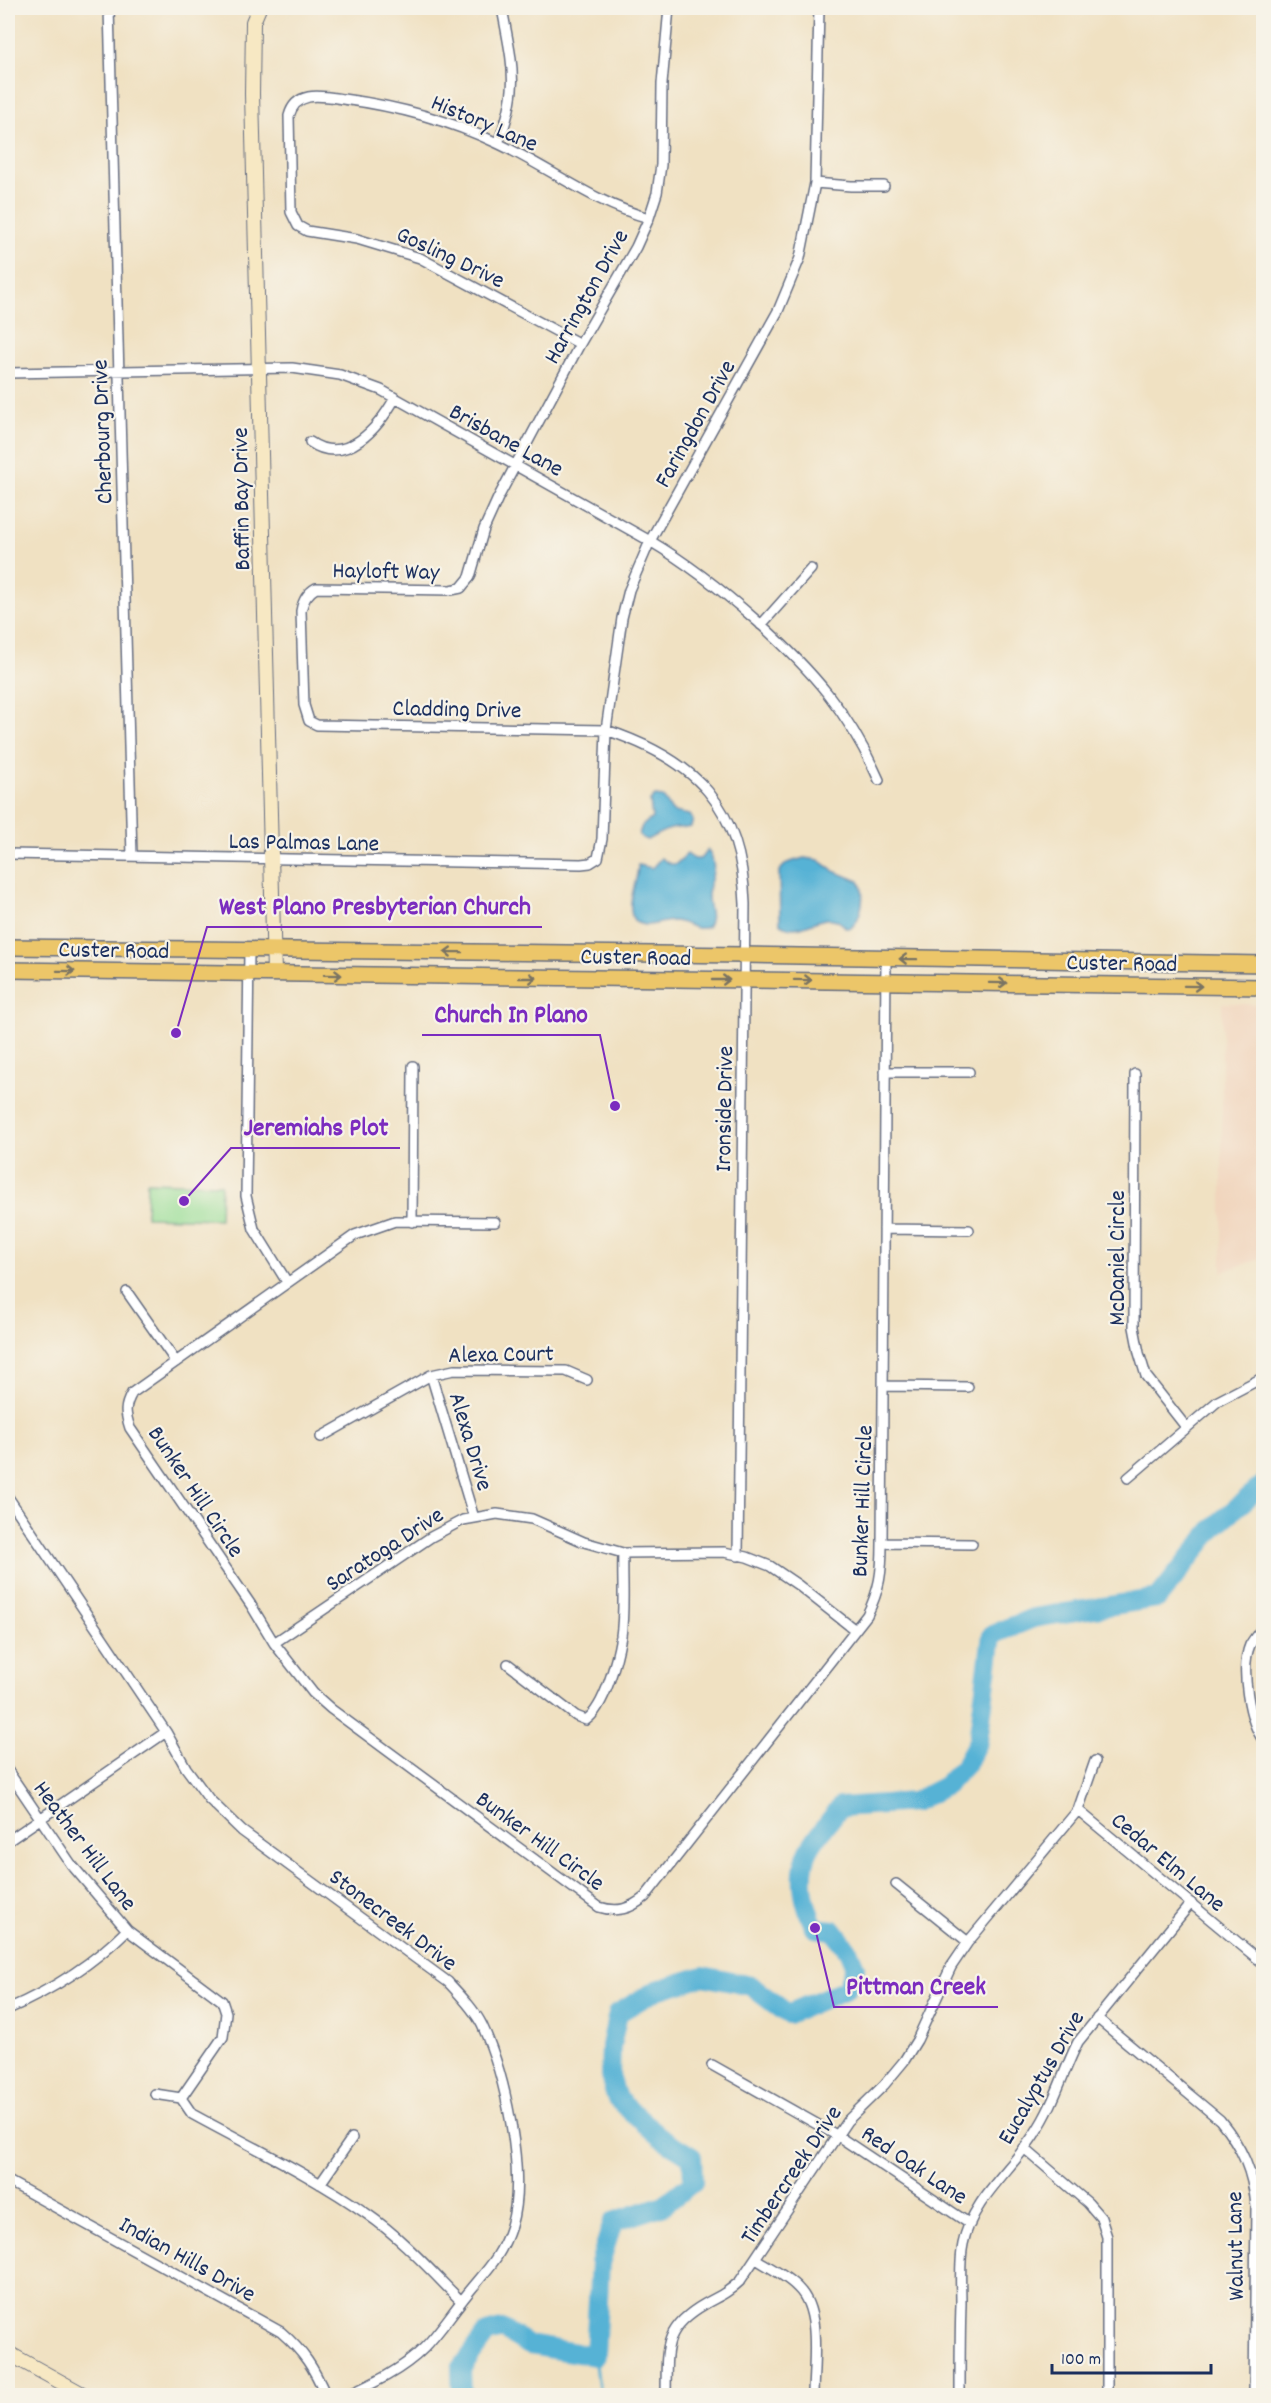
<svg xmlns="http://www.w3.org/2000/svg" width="1271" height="2403" font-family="Dekko,sans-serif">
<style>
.built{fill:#f1d5bd}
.green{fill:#9ade97;stroke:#5a867a;stroke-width:1.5}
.water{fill:#57b2d5;stroke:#39709a;stroke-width:1.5}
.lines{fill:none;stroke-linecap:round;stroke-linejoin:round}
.stream{stroke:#57b2d5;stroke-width:3}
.river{stroke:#57b2d5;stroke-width:20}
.street-casing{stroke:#666d81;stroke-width:12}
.secondary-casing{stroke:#666d81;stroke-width:16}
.primary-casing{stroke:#666d81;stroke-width:18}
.street{stroke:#fff;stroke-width:9}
.secondary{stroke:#f7e8c3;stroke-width:14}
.primary{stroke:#ecc669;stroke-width:15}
.oneway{stroke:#797363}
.labels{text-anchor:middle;stroke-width:4.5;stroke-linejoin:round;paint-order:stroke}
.street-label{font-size:24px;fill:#1b2f5e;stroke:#f7f3e8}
.leader{fill:none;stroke:#7b2cbf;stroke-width:2}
.callout-dot{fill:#7b2cbf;stroke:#f7f3e8;stroke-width:2}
.callout-label{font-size:26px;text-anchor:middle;font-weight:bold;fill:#7b2cbf;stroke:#f7f3e8;stroke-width:4.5;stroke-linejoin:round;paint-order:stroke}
</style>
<rect width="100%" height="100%" fill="#f7f3e8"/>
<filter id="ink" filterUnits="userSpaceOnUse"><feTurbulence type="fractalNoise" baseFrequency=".0167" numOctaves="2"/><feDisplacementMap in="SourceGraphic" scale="12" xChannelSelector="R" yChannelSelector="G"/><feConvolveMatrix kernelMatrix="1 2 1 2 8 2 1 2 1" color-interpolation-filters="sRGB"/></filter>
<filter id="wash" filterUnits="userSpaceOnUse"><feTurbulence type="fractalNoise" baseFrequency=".008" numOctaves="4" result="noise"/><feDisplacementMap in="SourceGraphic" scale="24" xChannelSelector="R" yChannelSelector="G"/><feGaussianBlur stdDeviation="1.35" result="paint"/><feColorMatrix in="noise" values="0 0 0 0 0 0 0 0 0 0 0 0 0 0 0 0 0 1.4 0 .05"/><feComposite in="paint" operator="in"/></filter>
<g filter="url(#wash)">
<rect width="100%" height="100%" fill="#f0e1c2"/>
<path class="built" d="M 1222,1003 L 1263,1005 L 1264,1257 L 1222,1272 Z"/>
<path class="green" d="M 147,1182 L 221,1184 L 220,1219 L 146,1217 Z"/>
<path class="water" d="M 655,796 L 663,797 C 677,815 664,810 690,815 L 693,820 L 691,827 C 685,829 682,827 676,828 C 665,829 656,835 647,840 L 642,838 L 639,834 L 642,826 L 652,818 L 650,801 Z
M 708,850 C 720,870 709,876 708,895 C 707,908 715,915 707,927 C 694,932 686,921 673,921 C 659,921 648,930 634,921 C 625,902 638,883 638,865 L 652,868 L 661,858 L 670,864 L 676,864 L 687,854 L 694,859 L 700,859 Z
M 804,858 L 819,860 L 834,871 L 859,881 C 866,894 862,918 851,928 L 846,928 C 826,902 802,941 780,923 L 779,871 L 787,863 Z"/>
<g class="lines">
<path class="stream" d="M 595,2356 L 600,2396"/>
<path class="river" d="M 462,2396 L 461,2369 L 487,2333 L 502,2329 L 529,2345 L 595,2356 L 600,2263 L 613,2222 L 664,2205 L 693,2182 L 692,2157 L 659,2136 L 617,2099 L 610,2076 L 611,2046 L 618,2013 L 657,1990 L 703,1976 L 751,1986 L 788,2014 L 846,1989 L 855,1967 L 848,1950 L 833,1930 L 815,1928 C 804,1905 797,1874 809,1850 C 817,1835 830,1821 840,1807 L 914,1802 L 945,1786 L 965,1765 L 978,1741 L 992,1635 L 1033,1618 L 1158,1598 L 1215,1526 L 1264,1484"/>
</g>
</g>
<g filter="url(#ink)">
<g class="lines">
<defs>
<path id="street" d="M 109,8 L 132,856
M 669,8 L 662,84 L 661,165 L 657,193 L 649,218 L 636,247 L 580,344 L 498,498 L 484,529 L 470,577 L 461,588 L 451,590 L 316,588 C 307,593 303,600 301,611 L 304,705 L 309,721 L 317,725 L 606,730 C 696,760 742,806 745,904 L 738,1556
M 498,143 C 521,87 512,64 502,8
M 815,183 L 851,186 L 884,186
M 580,344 L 420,258 L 357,239 L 307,231 L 298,226 L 291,212 L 289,116 C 296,90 322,96 343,99 C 396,106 449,120 497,143 C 549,167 593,203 649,218
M 8,373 L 292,368 L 340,375 L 381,390 L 650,541 C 689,564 723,591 757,621 C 813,671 848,711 879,780
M 310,442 C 346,467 379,427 395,398
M 761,625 L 811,569
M 8,854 L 581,864 L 590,863 L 598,858 L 602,839 L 606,730 L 622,618 L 629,590 L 650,541 L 778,311 L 800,258 L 815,183 L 819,8
M 249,950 L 246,1196 L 254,1229 L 287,1282
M 885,1072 L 969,1072
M 1135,1074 L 1134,1327 L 1139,1353 L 1146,1376 L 1186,1427
M 412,1222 L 413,1066
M 495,1222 L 395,1221 L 355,1235 L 132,1393 C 124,1407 125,1413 130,1428 L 251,1605 L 274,1643 L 313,1693 L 331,1709 L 599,1907 C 618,1913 630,1909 645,1897 L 867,1615 C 880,1589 882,1572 882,1543 L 886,958
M 884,1229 L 969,1230
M 127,1292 L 176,1362
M 431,1375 L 474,1518
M 883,1386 L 968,1387
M 321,1437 L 431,1375 L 454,1370 L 566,1371 L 587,1380
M 1128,1478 L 1218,1401 L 1264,1377
M 8,1497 L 166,1732 L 186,1768 L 209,1799 L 242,1831 L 448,1982 C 460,1995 474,2009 482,2025 C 505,2074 527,2174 511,2226 C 500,2261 482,2274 461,2302 C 449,2317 438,2334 424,2348 C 402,2370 374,2383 346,2396
M 882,1543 L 972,1544
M 1264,1626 C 1259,1632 1254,1638 1250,1645 C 1240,1668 1249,1722 1264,1741
M 274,1643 L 431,1537 L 463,1520 L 497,1514 L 532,1519 L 584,1542 L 623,1553 L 724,1552 L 747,1557 L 770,1566 L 798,1585 L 855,1630
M 508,1664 L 576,1716 L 586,1720 C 605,1707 617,1659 621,1636 C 625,1609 622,1580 623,1553
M 8,1771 L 71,1864 L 127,1930 L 222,2001 L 226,2013 L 223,2037 L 181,2098
M 1078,1810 L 1264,1964
M 8,1841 L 166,1732
M 896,1884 L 968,1942
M 8,2009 C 52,1990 92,1965 127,1930
M 1097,2018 L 1220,2120 C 1242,2147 1253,2172 1256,2206 L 1254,2396
M 712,2065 L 838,2136 L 970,2224
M 155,2094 L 181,2098 L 192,2114 C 250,2146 312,2175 367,2214 C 402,2238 431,2271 461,2301
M 1024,2148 L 1088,2203 L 1101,2218 L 1107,2237 L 1107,2396
M 8,2181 L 281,2332 C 304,2352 314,2368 326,2396
M 320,2184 L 352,2138
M 756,2259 C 770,2268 787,2276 798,2288 C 822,2311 813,2364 813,2396
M 666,2396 C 667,2351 661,2329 705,2304 C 721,2295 726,2294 740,2281 L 847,2121 L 884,2085 L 904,2061 L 917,2040 L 951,1967 L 968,1942 L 1078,1810 L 1095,1761
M 960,2396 C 960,2365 960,2334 961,2304 C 961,2284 959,2263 963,2244 C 972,2199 1012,2170 1035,2133 C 1054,2105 1063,2072 1078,2042 L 1191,1903"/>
<path id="secondary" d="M 259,8 L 253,22 L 252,94 L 274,974
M 8,2353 L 86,2396"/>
<path id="primary" d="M 8,947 L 744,955 L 1264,964
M 8,970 L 1264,987"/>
</defs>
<use href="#street" class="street-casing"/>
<use href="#secondary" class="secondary-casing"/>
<use href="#primary" class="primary-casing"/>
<use href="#street" class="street"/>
<use href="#secondary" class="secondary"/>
<use href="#primary" class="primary"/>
</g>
<defs><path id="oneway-shaft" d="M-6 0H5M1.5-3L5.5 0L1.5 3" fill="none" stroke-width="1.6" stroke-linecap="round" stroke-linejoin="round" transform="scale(1.5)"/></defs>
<g class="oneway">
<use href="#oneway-shaft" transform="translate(453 952) rotate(-179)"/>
<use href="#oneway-shaft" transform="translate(908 959) rotate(-179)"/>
<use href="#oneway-shaft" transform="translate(66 971) rotate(1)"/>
<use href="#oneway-shaft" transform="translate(333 975) rotate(1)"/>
<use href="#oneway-shaft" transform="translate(528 978)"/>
<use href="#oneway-shaft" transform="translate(721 980)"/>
<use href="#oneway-shaft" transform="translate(803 980) rotate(1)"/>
<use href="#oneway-shaft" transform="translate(998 983) rotate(1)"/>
<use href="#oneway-shaft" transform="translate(1193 986) rotate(1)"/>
</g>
</g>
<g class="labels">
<g class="street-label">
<text transform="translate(485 122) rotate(23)" y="8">History Lane</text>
<text transform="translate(451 256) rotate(25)" y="8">Gosling Drive</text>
<text transform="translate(585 296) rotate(-61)" y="8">Harrington Drive</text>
<text transform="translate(694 423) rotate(-61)" y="8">Faringdon Drive</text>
<text transform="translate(101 432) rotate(-92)" y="8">Cherbourg Drive</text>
<text transform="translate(507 439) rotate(29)" y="8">Brisbane Lane</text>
<text transform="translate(240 499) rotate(-91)" y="8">Baffin Bay Drive</text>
<text transform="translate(386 570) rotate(1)" y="8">Hayloft Way</text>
<text transform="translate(457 708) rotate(1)" y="8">Cladding Drive</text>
<text transform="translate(304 841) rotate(1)" y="8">Las Palmas Lane</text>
<text transform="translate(114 949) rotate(1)" y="8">Custer Road</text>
<text transform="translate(636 956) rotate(1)" y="8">Custer Road</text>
<text transform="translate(1122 962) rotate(1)" y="8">Custer Road</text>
<text transform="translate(723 1109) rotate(-89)" y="8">Ironside Drive</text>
<text transform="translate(1116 1258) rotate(-90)" y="8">McDaniel Circle</text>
<text transform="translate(501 1353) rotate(-1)" y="8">Alexa Court</text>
<text transform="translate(472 1441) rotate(73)" y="8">Alexa Drive</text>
<text transform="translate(197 1491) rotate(56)" y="8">Bunker Hill Circle</text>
<text transform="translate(861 1501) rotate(-88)" y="8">Bunker Hill Circle</text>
<text transform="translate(384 1548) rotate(-33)" y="8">Saratoga Drive</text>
<text transform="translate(541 1840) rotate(36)" y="8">Bunker Hill Circle</text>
<text transform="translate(86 1845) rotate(53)" y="8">Heather Hill Lane</text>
<text transform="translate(1169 1861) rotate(40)" y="8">Cedar Elm Lane</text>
<text transform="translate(394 1919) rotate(37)" y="8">Stonecreek Drive</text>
<text transform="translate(1040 2077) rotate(-60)" y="8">Eucalyptus Drive</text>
<text transform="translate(915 2164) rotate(34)" y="8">Red Oak Lane</text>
<text transform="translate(790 2174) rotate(-56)" y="8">Timbercreek Drive</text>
<text transform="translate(1234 2246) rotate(-91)" y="8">Walnut Lane</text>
<text transform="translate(188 2258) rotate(29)" y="8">Indian Hills Drive</text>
</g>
</g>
<path class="leader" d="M176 1033L207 927H542M615 1106L600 1035H422M184 1201L231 1148H400M815 1928L834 2007H998"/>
<g class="callout-dot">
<circle cx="176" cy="1033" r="6"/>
<circle cx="615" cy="1106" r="6"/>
<circle cx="184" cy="1201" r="6"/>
<circle cx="815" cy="1928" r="6"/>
</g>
<g class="callout-label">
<text x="375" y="914">West Plano Presbyterian Church</text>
<text x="511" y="1022">Church In Plano</text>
<text x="316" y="1135">Jeremiahs Plot</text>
<text x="916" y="1994">Pittman Creek</text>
</g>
<rect width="1271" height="2403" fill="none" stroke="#f7f3e8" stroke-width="30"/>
<path d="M1052 2364v9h159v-9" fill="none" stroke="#1b2f5e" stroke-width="3"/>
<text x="1061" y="2364" font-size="18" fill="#1b2f5e" stroke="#f7f3e8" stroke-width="4.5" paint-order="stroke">100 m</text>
</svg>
